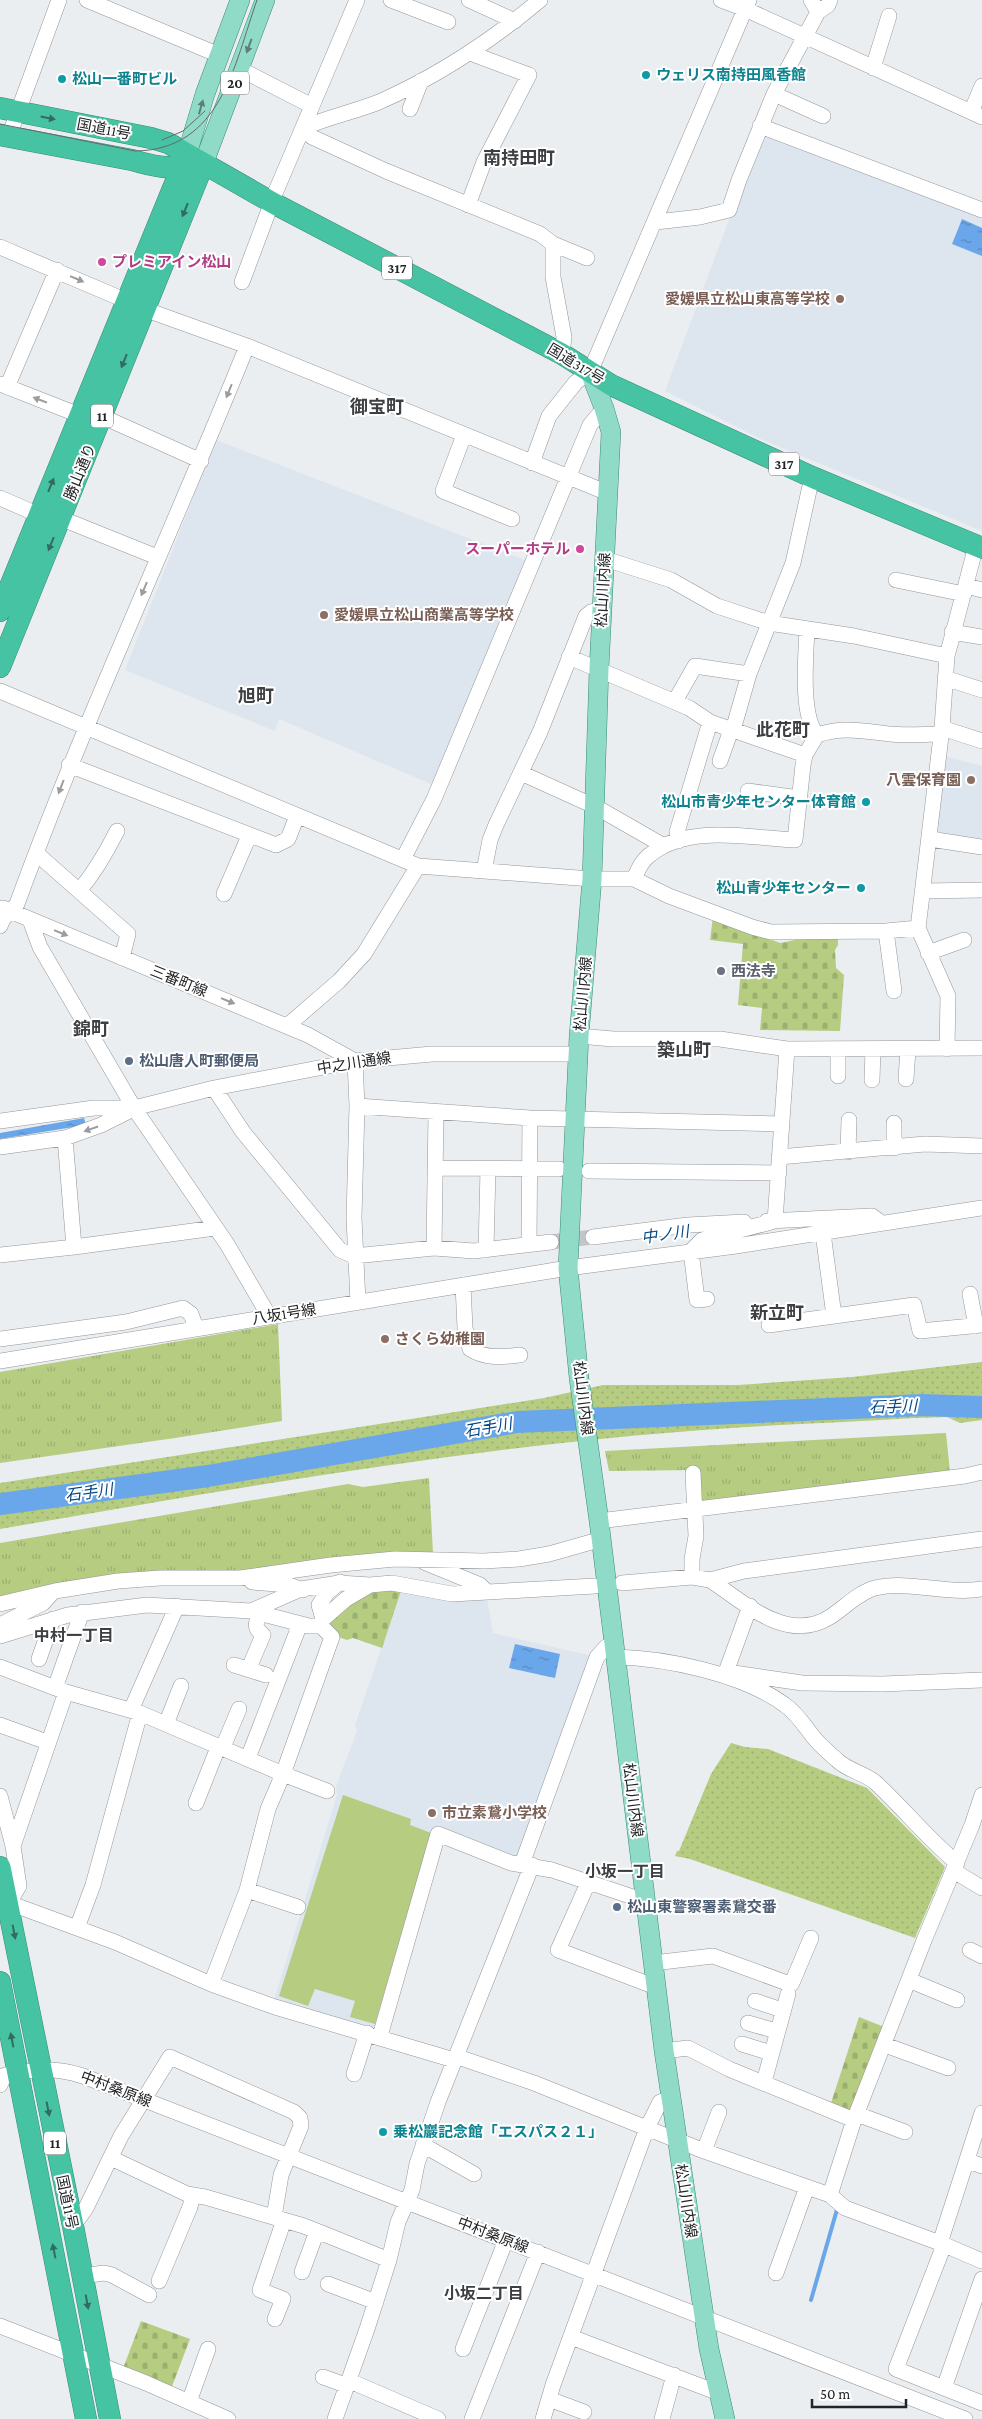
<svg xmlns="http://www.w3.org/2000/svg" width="982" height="2419" font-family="'Crimson Pro','Noto Sans JP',serif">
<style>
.built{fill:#dde5ef}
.grass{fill:url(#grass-dots)}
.cemetery{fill:url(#cemetery-stones)}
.park{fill:url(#park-tufts)}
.garden{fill:#b5cc81}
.water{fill:url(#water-ripples)}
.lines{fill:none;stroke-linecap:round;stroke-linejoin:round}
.stream{stroke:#6aa7ea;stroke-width:4}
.river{stroke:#6aa7ea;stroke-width:22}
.minor-tunnel{stroke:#c3c6c8;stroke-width:15;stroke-dasharray:15 8;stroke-linecap:butt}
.minor-casing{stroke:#949699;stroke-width:16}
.major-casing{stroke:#3a8b77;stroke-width:20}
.highway-casing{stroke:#3a8b77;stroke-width:22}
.minor{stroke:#fff;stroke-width:15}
.major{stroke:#90dbc8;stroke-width:19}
.highway{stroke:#46c3a3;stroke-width:21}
.tram{stroke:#67696b;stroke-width:1}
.oneway{fill:#5a8077}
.oneway2{fill:#336c5e}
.oneway3{fill:#9c9c9d}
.culture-dot{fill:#0f9aa8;stroke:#fff;stroke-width:2}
.hotel-dot{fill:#d1479c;stroke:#fff;stroke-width:2}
.education-dot{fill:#8d6e63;stroke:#fff;stroke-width:2}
.worship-dot{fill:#6b7280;stroke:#fff;stroke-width:2}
.service-dot{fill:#5c6f8a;stroke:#fff;stroke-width:2}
.labels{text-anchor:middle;stroke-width:4;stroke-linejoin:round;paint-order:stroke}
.shield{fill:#fff;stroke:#656667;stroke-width:1}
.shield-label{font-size:14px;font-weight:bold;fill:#232426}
.culture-label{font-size:15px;font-weight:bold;fill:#0d838f;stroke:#fff;text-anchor:start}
.street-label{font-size:15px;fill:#232426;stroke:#fff}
.hotel-label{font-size:15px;font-weight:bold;fill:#b23c85;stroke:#fff;text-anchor:start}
.education-label{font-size:15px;font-weight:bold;fill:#785e54;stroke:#fff;text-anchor:start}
.worship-label{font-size:15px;font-weight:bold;fill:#5b616d;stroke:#fff;text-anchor:start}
.service-label{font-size:15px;font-weight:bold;fill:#4e5e75;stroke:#fff;text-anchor:start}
.water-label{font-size:16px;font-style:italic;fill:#044985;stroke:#fff}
.neighbourhood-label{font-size:16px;font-weight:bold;fill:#3d3f42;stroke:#fff}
.quarter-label{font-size:18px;font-weight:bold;fill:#3d3f42;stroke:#fff}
</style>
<defs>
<pattern id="grass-dots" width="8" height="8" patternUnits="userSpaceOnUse" patternTransform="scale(1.25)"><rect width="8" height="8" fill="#b5cc81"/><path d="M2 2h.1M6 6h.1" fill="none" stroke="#9baf6f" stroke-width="1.8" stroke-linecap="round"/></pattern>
<pattern id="cemetery-stones" width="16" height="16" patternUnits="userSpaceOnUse" patternTransform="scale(1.25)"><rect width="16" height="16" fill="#b5cc81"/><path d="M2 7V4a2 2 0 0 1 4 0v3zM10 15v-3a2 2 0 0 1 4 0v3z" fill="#9baf6f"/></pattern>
<pattern id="park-tufts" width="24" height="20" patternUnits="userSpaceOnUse" patternTransform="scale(1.25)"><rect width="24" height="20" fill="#b5cc81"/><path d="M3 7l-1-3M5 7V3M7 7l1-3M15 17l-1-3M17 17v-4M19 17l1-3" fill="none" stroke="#9baf6f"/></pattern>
<pattern id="water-ripples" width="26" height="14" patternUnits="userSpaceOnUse" patternTransform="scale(1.25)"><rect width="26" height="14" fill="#6aa7ea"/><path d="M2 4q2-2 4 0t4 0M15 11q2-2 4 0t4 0" fill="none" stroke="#5788bd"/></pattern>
</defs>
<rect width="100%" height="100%" fill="#ebeef1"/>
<path class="built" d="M 762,131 L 982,215 L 982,531 L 761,439 L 665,391 Z
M 216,440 L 525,560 L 433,785 L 279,719 L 275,731 L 125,670 Z
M 944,756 L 982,766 L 982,844 L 935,833 Z
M 401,1591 L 487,1598 L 493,1633 L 593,1656 L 516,1858 L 435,1831 L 378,2030 L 274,2000 L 337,1795 L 336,1786 L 357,1731 L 355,1725 Z"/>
<path class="grass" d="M 982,1362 L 982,1420 L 960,1423 L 947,1417 L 914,1418 C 835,1423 756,1425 678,1432 C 451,1450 225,1490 0,1529 L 0,1483 L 411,1419 L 544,1398 L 603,1385 L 738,1385 L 852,1377 Z
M 731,1743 L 745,1747 L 768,1749 L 867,1788 L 945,1867 L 915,1938 L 690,1859 L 675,1856 L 677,1851 L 679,1851 L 711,1774 Z"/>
<path class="cemetery" d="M 713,917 L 780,943 L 800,939 L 838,938 L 838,945 L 835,950 L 836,968 L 844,975 L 840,1031 L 760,1030 L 762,1008 L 738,1005 L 743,944 L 710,940 Z
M 395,1589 L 401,1591 L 382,1648 L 353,1638 L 347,1640 L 335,1636 L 329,1623 C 354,1599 359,1591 395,1589 Z
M 859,2017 L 887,2028 L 855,2112 L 830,2106 Z
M 141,2321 L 190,2339 L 171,2389 L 122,2371 Z"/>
<path class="park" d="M 278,1324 L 282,1421 L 175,1438 L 0,1463 L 0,1372 Z
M 946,1433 L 950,1472 L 697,1502 L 696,1470 L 609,1471 L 605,1451 Z
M 429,1478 L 433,1553 L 276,1567 L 0,1599 L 0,1543 L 348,1484 L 363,1487 Z"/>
<path class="garden" d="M 343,1795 L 411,1819 L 410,1825 L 431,1833 L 375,2024 L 350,2017 L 355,2001 L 315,1989 L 308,2006 L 279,1996 Z"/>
<path class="water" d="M 962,219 L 982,228 L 982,256 L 952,244 Z
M 84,1118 L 86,1125 L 0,1139 L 0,1133 Z
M 515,1644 L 560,1654 L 555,1678 L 509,1668 Z"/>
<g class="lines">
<path class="stream" d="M 811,2300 L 838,2206"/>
<path class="river" d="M 0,1504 L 208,1476 L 517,1422 L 922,1405 L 982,1407"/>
<path class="minor-tunnel" d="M 551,1242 L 593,1237"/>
<defs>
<path id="minor" d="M 87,0 L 219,55
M 391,0 L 448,22
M 469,0 L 515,21
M 721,0 L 745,9 L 982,117
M 818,12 L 828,5 L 830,0
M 873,68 L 889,16
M 240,69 L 312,106
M 774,94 L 823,116
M 410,109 L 421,81
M 971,112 L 982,86
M 760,126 L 982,210
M 303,128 L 312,137 L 386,171 L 540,234 L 553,244 L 553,277 L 564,337 L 562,354
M 303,128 C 328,117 354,112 379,102 C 438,76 491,41 540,0
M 9,136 L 59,0
M 468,205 L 484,162 L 529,75 L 470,53
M 656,222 L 700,217 L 729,210 L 739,180 L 774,94 L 818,12 L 811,0
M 553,244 L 587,258
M 0,247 L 155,313 L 247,346 L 608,493
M 242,282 L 276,191 L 357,0
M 0,384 L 79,415 L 110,420 L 201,461
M 7,387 L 57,270
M 464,435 L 443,491 L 512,519
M 532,463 L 549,416 L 576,382 L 590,372 L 749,0
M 0,498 L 39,515 L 70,522 L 157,557
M 605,559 L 671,580 L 717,606 L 769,623 L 854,636 L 947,656
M 896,580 L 964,594
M 967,586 L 982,590
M 807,629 C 806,655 800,715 817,735
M 952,632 L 982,637
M 569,657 L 689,708 L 710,722 L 805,755
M 945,678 L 982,690
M 0,691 L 418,866 L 592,879 L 634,879 L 669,896 L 752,927 L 771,932 L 886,931 L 918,928 L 942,728 L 947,656 L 976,546
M 675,701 L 695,666 L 749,674
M 942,728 L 982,741
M 733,730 L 749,674 L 793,563 L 812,477
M 720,761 L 731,730
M 69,765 L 276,845 L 288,839 L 297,816
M 521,773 L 596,807 L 664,846
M 748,791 L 799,798
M 930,839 L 982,847
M 678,841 L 677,832 L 710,722
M 36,853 L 128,934 L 122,958
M 403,859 L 434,799 L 590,425 L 604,408
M 484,871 L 490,840 L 496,825 L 540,732 L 586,616 L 591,612 L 602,609
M 634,879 C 638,870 642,860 651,854 C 689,824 750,838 795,840 L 803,765 L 805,755 L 817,735 C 842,726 864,731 890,734 C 907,736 925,734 941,734
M 79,891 C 95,872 106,853 117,831
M 923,891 L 982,890
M 224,894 L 249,836
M 3,908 L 308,1035 L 355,1061 L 357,1106 L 354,1218 L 358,1302
M 30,920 L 40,947 L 134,1108 L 227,1244 L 269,1316
M 0,926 L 3,919 L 17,904 C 86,715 172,533 247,346
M 918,928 L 948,996 L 947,1049
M 886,931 L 894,991
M 928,953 L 964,940
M 287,1026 L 339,981 L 364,954 L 418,866
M 579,1036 L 613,1039 L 720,1039 L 787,1049 L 982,1048
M 838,1076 L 838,1049
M 906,1079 L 908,1049
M 872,1080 L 873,1049
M 214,1088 L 243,1132 L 340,1250 L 354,1256 L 434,1248 L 474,1251 L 551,1242
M 357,1106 L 530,1118 L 781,1124
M 0,1121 L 94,1108 L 134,1108 L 214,1088 L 355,1061 L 432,1054 L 578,1054
M 894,1123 L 894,1148
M 65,1138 L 74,1247
M 0,1147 L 65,1138 L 101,1125 L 131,1110
M 848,1152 L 849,1120
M 779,1157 L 925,1144 L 982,1146
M 436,1168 L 559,1169
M 589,1171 L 779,1173
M 767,1221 L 872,1216 L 879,1221
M 823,1233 L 834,1316
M 593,1237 L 688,1225 L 744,1222
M 529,1244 L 530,1118
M 434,1248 L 436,1113
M 486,1250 L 488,1169
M 0,1255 L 74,1247 L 215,1228
M 463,1285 L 465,1328 L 470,1349 C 486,1359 502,1357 520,1355
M 970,1294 L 976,1326
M 707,1299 L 697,1300 L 691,1251 L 702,1240 L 775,1221 L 787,1049
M 769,1325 L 914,1305 L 920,1331 L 982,1325
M 0,1339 L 126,1322 L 183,1308 L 191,1314 L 196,1328
M 0,1361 L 568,1268 L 736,1246 L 982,1208
M 599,1521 L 965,1476 L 982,1472
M 424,1562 L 480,1585 L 487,1592
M 692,1577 L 692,1559 L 696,1536 L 693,1473
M 710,1580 C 745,1603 787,1644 830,1617 C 844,1608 859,1592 875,1588 C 910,1580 947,1595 982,1589
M 252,1582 L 289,1585 L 303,1590
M 622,1583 L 692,1577 L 710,1580 L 744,1571 L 982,1539
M 0,1604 L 55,1591 L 118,1581 L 160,1578 L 240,1578 L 331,1565 L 395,1559 L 484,1561 L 519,1559 L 549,1554 L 602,1539
M 323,1619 L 346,1599 L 370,1585
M 0,1625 L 43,1603 L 53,1592
M 321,1626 L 323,1619 L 319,1605 L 327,1593 L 340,1582
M 0,1636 L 68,1615 L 147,1605 L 251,1611 L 301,1589 L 339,1583 L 370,1585 L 392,1583 L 452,1594 L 595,1586
M 615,1657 C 666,1658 743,1674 785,1705 C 798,1714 805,1727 815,1739 C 822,1747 829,1753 837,1760 C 848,1771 865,1773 876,1783 C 904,1809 928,1839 957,1863
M 39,1659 L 53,1619
M 234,1665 L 266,1675
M 0,1667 L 66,1692 L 140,1713 L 283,1774 L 327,1791
M 249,1668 L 263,1635 C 253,1627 256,1623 260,1613
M 726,1672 L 750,1606
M 727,1672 L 802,1683 L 882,1684 L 982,1680
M 55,1688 L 82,1612
M 131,1710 L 177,1606
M 166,1724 L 181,1686
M 0,1725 L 47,1742
M 223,1747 L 239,1709
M 248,1758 L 300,1624
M 0,1796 L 13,1846 L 19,1886 L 9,1903
M 196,1803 L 219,1745
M 13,1846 L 66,1692
M 522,1864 L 597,1657 L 606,1647 L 613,1644
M 954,1871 L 982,1888
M 588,1883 L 558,1950 L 656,1987
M 247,1890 L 298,1907
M 1,1898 L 9,1903 L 115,1942 L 211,1984 L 275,2007 L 454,2060
M 77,1928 L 93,1885 L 140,1713
M 970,1950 L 982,1956
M 653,1963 L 713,1956 L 787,1983 L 792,1983 L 811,1938
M 909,1980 L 957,2000
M 211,1984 L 247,1890 L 268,1809 L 283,1774 L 332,1637 L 321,1626 L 309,1626 L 251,1611
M 755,2001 L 782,2010
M 748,2023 L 776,2031
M 380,2036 L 438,1834 L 511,1863 L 552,1870 L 645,1901
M 742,2044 L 771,2053
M 885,2045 L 948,2068
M 664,2051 L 688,2048 L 729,2069 L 854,2120
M 455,2056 L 534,2083 L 704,2151 L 830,2195 L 845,2208 L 940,2243 L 982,2261
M 354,2074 L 367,2033
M 764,2082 L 788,1994
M 0,2085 L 5,2075 C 34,2069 54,2067 83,2076 L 965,2419
M 857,2114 L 905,2132
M 423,2145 L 474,2174
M 704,2151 L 719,2112
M 111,2158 L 187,2194 L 205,2197 L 304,2226 L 389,2260
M 968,2161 L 982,2166
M 830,2195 L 854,2120 L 925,1938 L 972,1825 L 982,1795
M 73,2226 L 86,2208 L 121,2136 L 170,2057 L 294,2112 L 300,2118 L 301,2126 L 281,2175 L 274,2217
M 940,2243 L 982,2113
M 944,2245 L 896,2369 L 982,2403
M 302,2272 L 317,2231
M 776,2273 L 807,2187
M 82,2276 L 104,2273 L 112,2275 L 149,2295
M 159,2281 L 190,2207 L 193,2195
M 328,2284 L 376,2302
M 275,2319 L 283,2299 L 260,2290 L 284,2220
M 0,2326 L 146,2383 L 228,2419
M 571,2337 L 719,2393
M 463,2349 L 506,2240
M 323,2377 L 348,2386
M 350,2381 L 438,2419
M 944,2388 L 982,2279
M 549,2399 L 584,2412
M 189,2402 L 208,2349
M 335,2419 L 367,2329 L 389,2260 L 398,2222 L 412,2190 L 417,2164 L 438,2102 L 532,1865
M 472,2419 L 538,2252
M 543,2419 L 553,2385 L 647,2128 L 660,2102 L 671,2098
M 662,2419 L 674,2375"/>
<path id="major" d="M 187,154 L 205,94 L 240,0
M 203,165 L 265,0
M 590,372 L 604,408 L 611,432 L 599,669 L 592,879 L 579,1036 L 568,1268 L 579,1378 L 599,1521 L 664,2051 L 709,2349 L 725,2419"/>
<path id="highway" d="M 0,108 L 151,138 L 168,143 L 273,203 L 562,354 L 611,385 L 812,477 L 982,548
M 0,135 L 132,160 C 152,166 171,170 193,166
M 0,611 L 187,154
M 0,667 L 203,165
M 0,1867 L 73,2226 L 110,2419
M 0,1982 L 86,2419"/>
</defs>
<use href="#minor" class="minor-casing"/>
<use href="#major" class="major-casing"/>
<use href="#highway" class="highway-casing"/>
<use href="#minor" class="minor"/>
<use href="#major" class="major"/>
<use href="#highway" class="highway"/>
<path class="tram" d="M 0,124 L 135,151 C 221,150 234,65 257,0
M 162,140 L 183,131 L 205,111"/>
</g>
<defs><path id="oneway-solid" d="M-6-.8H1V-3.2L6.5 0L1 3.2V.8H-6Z" transform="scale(1.25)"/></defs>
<g class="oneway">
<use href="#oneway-solid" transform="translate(249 46) rotate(110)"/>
<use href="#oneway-solid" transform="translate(201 107) rotate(-74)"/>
</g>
<g class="oneway2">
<use href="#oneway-solid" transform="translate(48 118) rotate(11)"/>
<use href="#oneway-solid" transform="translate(185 210) rotate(112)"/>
<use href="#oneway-solid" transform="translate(124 361) rotate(112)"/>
<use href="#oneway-solid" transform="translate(51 485) rotate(-68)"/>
<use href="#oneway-solid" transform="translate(51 544) rotate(112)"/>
<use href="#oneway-solid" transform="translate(14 1932) rotate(79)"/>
<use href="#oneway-solid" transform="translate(12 2040) rotate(-101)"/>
<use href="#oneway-solid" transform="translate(48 2109) rotate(79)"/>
<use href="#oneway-solid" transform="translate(54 2251) rotate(-101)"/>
<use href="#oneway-solid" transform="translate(87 2302) rotate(80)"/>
</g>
<g class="oneway3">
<use href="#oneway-solid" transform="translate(77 279) rotate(23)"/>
<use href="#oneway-solid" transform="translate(229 391) rotate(112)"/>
<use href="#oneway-solid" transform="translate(40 400) rotate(-159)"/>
<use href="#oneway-solid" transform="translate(144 589) rotate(113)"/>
<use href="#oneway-solid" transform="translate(61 787) rotate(111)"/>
<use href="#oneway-solid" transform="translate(61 933) rotate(22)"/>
<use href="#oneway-solid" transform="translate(228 1001) rotate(22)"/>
<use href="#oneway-solid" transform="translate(91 1129) rotate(161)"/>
</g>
<g class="culture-dot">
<circle cx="646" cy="75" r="5"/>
<circle cx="62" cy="79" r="5"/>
<circle cx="866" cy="802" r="5"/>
<circle cx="861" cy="888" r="5"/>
<circle cx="383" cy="2132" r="5"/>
</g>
<g class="hotel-dot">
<circle cx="102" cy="262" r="5"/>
<circle cx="580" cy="549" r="5"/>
</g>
<g class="education-dot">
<circle cx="840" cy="299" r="5"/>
<circle cx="324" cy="615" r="5"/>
<circle cx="971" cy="780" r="5"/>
<circle cx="385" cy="1339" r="5"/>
<circle cx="432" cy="1813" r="5"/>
</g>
<circle class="worship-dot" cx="721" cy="971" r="5"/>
<g class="service-dot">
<circle cx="129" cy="1061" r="5"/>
<circle cx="617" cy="1907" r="5"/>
</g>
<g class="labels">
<g class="shield">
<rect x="221" y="71.5" width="28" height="23" rx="4"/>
<rect x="382" y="256.5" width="30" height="23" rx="4"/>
<rect x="91" y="404.5" width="22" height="23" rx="4"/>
<rect x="769" y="452.5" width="30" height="23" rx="4"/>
<rect x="44" y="2131.5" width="22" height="23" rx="4"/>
</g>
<g class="shield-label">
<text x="235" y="88">20</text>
<text x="397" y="273">317</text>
<text x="102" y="421">11</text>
<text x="784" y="469">317</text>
<text x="55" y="2148">11</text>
</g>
<g class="culture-label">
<text x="656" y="80">ウェリス南持田風香館</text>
<text x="72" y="84">松山一番町ビル</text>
<text x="856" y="807" text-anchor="end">松山市青少年センター体育館</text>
<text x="851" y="893" text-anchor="end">松山青少年センター</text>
<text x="393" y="2137">乗松巖記念館「エスパス２１」</text>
</g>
<g class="street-label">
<text transform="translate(104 129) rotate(11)" y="5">国道11号</text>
<text transform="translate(576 364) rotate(31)" y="5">国道317号</text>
<text transform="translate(80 472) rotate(-68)" y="5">勝山通り</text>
<text transform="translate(603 590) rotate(-87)" y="5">松山川内線</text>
<text transform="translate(179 981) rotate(22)" y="5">三番町線</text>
<text transform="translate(583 994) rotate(-85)" y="5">松山川内線</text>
<text transform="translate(354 1063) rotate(-9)" y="5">中之川通線</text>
<text transform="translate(284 1314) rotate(-9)" y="5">八坂1号線</text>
<text transform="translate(583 1398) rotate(83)" y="5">松山川内線</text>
<text transform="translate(633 1800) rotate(83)" y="5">松山川内線</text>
<text transform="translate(116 2089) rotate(21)" y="5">中村桑原線</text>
<text transform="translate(686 2201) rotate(81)" y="5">松山川内線</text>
<text transform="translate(67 2202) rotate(78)" y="5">国道11号</text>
<text transform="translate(493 2235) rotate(21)" y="5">中村桑原線</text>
</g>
<g class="hotel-label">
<text x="112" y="267">プレミアイン松山</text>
<text x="570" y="554" text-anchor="end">スーパーホテル</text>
</g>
<g class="education-label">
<text x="830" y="304" text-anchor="end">愛媛県立松山東高等学校</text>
<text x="334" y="620">愛媛県立松山商業高等学校</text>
<text x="961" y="785" text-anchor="end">八雲保育園</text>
<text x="395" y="1344">さくら幼稚園</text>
<text x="442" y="1818">市立素鵞小学校</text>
</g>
<g class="worship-label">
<text x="731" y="976">西法寺</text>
</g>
<g class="service-label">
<text x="139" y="1066">松山唐人町郵便局</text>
<text x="627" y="1912">松山東警察署素鵞交番</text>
</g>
<g class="water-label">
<text transform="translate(665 1234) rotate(-8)" y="6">中ノ川</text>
<text transform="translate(893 1406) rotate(-2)" y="6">石手川</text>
<text transform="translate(488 1427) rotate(-10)" y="6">石手川</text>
<text transform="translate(89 1492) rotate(-8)" y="6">石手川</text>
</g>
<g class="neighbourhood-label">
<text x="74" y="1641">中村一丁目</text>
<text x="625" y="1877">小坂一丁目</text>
<text x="484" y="2299">小坂二丁目</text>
</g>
<g class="quarter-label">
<text x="519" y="164">南持田町</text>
<text x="377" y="413">御宝町</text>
<text x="256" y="702">旭町</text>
<text x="783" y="736">此花町</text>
<text x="91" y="1035">錦町</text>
<text x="684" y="1056">築山町</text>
<text x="777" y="1319">新立町</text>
</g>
</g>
<path d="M812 2399v8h94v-8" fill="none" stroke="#232426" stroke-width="2.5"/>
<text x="820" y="2399" font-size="15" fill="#232426" stroke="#ffffff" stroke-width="4" paint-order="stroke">50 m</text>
</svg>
